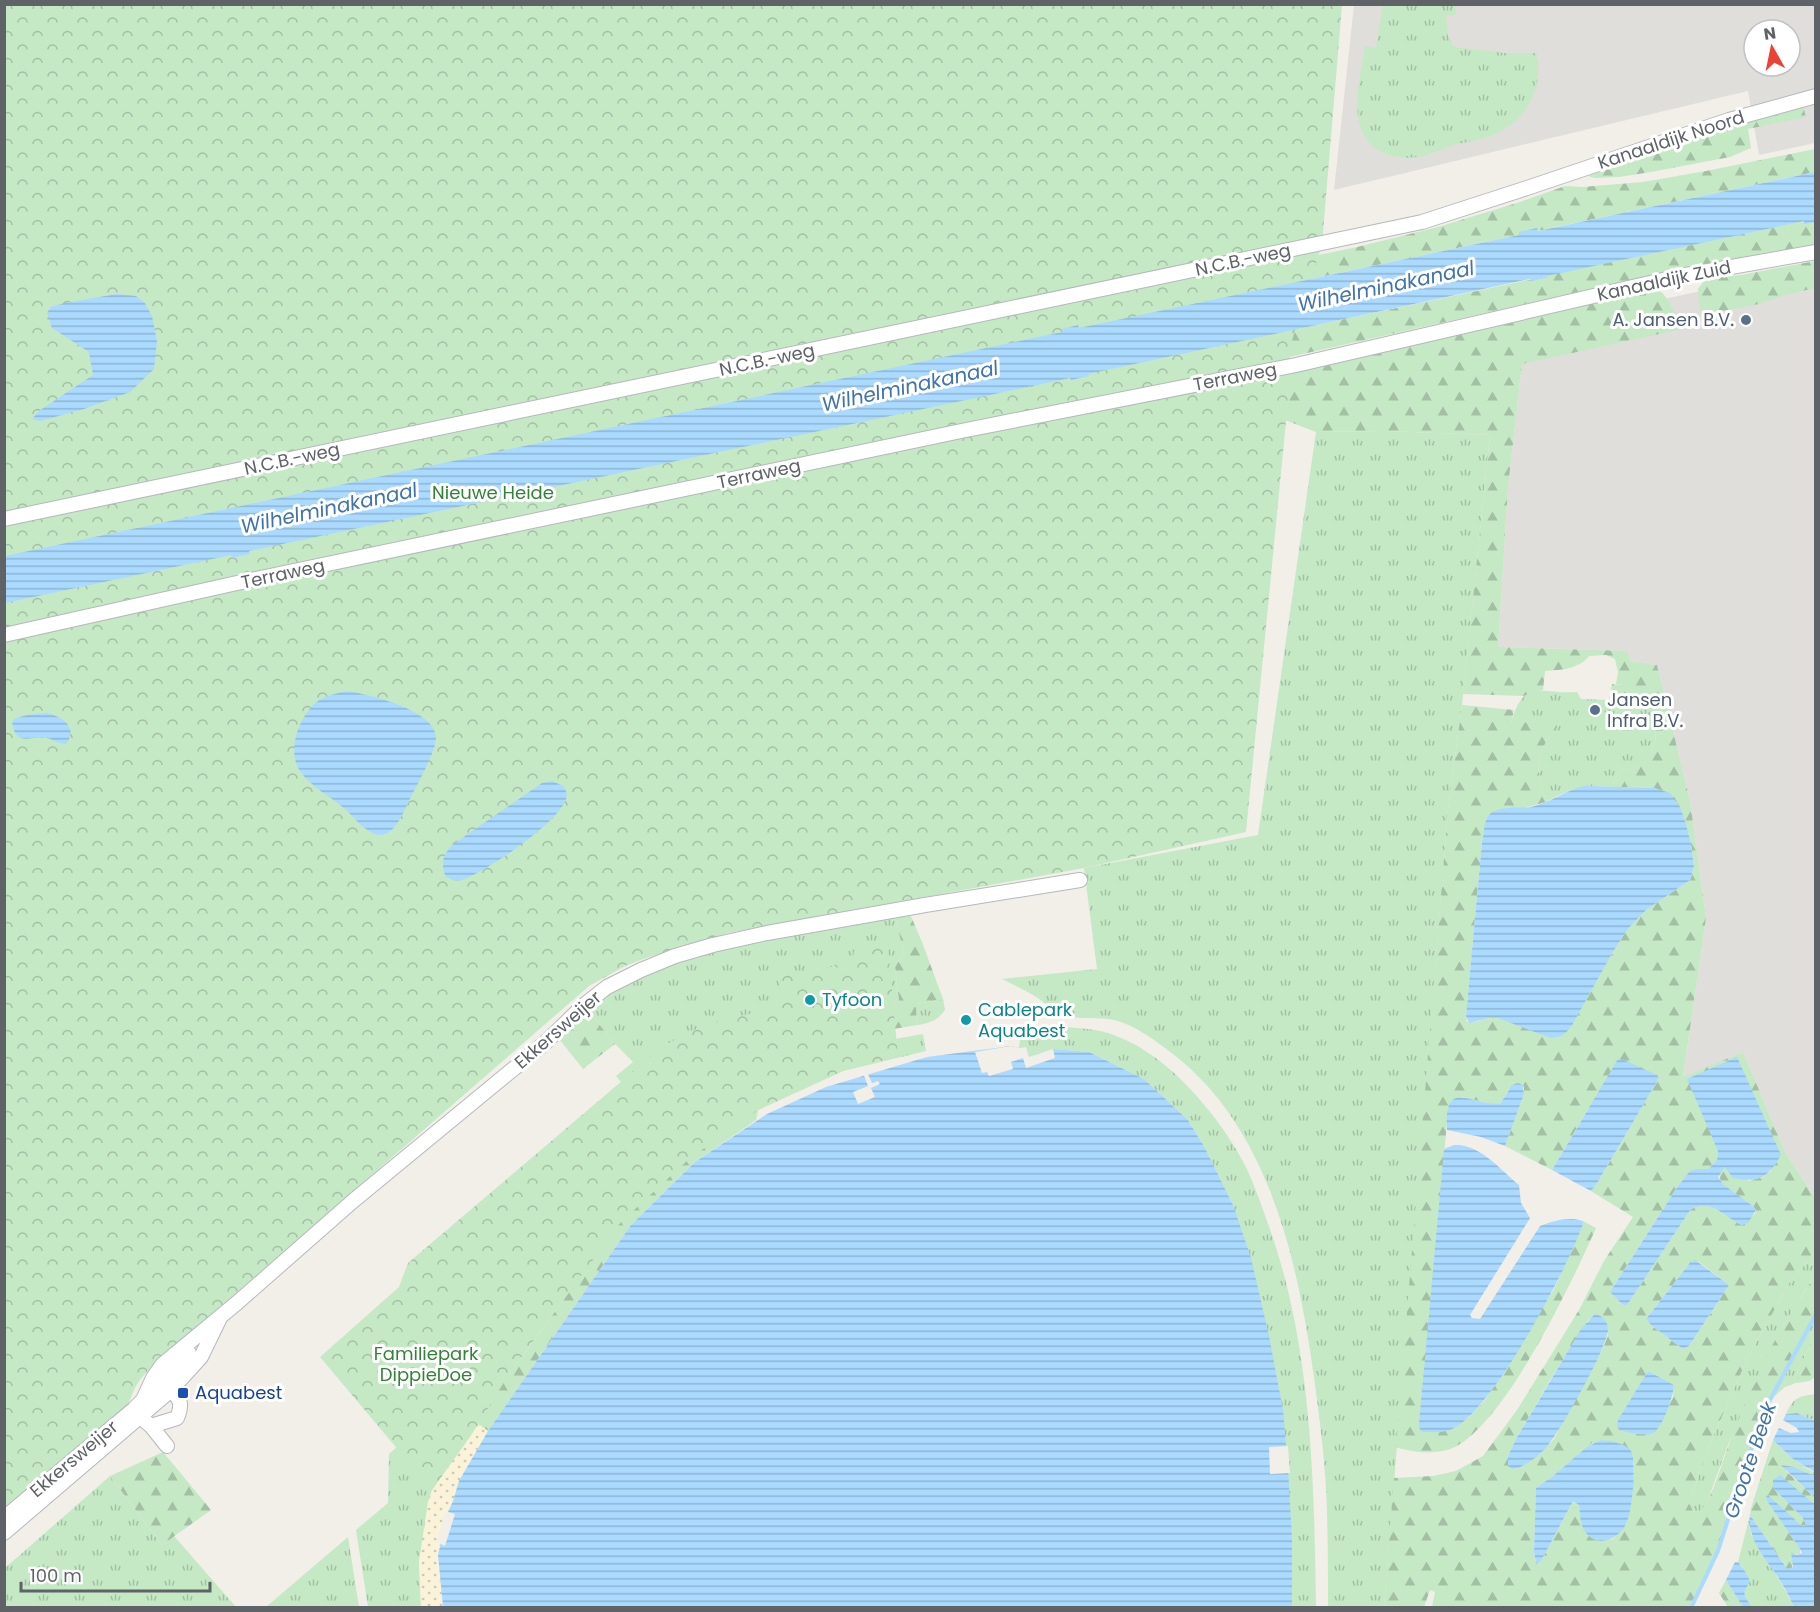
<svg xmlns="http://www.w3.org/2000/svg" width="1820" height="1612" font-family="Poppins,sans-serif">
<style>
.industrial{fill:#e0deda;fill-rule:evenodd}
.grass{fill:url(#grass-tufts)}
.forest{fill:url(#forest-firs);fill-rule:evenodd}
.sand{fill:url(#sand-dots)}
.park{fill:url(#park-crowns)}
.water{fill:url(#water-rules)}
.pier{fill:#f1efe8}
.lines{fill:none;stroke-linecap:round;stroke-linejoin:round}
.stream{stroke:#aadaff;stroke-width:4}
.minor-casing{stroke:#b5b8bc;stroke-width:16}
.minor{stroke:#fff;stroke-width:14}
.service-dot{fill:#5c6f8a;stroke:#fff;stroke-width:2}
.culture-dot{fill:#0f9aa8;stroke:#fff;stroke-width:2}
.transit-dot{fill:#1a4fb4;stroke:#fff;stroke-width:2}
.labels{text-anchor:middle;stroke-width:6;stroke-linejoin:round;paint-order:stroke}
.street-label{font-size:18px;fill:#5f6368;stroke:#fff}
.service-label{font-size:18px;fill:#4e5e75;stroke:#fff;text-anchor:end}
.park-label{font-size:18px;fill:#348238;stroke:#fff}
.culture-label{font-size:18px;fill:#0d838f;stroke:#fff;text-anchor:start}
.transit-label{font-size:18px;fill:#164399;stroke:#fff;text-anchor:start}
.water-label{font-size:20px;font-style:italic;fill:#4174aa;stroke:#fff}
</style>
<defs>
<pattern id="grass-tufts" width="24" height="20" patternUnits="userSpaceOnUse" patternTransform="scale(1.5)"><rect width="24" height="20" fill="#c5e8c5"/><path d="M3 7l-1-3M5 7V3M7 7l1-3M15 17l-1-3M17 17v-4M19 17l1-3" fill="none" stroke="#a3c0a4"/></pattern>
<pattern id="forest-firs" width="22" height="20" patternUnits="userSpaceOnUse" patternTransform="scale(1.5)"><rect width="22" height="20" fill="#c5e8c5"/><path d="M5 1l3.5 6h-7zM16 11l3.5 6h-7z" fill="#a3c0a4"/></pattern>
<pattern id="sand-dots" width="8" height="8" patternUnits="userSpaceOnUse" patternTransform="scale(1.5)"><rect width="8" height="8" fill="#fbf3d9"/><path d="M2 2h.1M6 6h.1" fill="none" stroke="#cec8b4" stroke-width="1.8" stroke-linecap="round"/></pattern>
<pattern id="park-crowns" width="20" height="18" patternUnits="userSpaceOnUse" patternTransform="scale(1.5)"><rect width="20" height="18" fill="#c5e8c5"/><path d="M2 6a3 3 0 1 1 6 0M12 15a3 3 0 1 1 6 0" fill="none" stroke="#a3c0a4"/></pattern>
<pattern id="water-rules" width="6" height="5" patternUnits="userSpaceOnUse" patternTransform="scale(1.5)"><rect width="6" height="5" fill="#aadaff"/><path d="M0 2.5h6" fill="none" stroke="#8eb4d2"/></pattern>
</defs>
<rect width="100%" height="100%" fill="#f1efe8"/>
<path class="industrial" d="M 1354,5 L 1815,5 L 1815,143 L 1759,155 L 1748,91 L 1334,190 ZM 1754,30 L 1790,30 L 1790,66 L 1754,66 Z
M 1815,266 L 1815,1198 L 1785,1152 L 1743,1052 L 1683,1078 L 1706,918 L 1690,801 L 1657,665 L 1631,661 L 1627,651 L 1498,647 L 1508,487 L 1526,329 Z"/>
<path class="grass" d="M 1383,5 L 1455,5 L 1456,15 L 1446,16 L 1448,36 L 1454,47 L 1505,53 L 1536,53 C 1545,88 1526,121 1493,135 C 1481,140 1466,142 1453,145 C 1444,148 1436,152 1427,155 C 1406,161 1378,158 1365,137 C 1350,113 1361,73 1365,46 L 1376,48 Z
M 1385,431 L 1490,435 L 1462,705 L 1448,809 L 1384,1607 L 1328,1607 C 1328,1576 1328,1544 1327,1512 C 1326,1467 1320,1422 1314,1377 C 1298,1263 1270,1129 1173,1054 C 1156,1041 1135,1025 1114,1020 C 1097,1016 1077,1021 1060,1014 C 1052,1010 1045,1003 1038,998 C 1027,991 1014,985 1002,979 L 1097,969 L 1084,868 L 1258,835 L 1316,432 Z
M 1612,684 L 1624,685 L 1623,699 C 1627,699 1633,699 1637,701 C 1660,710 1661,747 1644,763 C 1639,767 1625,769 1618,772 L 1612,787 C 1583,786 1572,787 1546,802 C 1537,766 1531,758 1557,728 L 1529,723 L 1511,723 C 1524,676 1542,695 1577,692 L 1581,699 L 1609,700 Z
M 895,916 L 904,954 L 895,966 L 899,1001 L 872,1019 L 661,1129 L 616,1076 L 633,1062 L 615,1044 L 586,1008 C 612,987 644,974 676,963 C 747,939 821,929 895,916 Z
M 943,999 L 945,1010 C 937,1021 930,1023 917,1025 L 916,1004 Z
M 1040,1026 C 1060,1027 1088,1027 1108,1033 C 1142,1044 1169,1066 1193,1092 C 1211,1112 1228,1134 1241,1158 C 1252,1177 1259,1199 1267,1221 C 1312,1344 1314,1477 1316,1607 L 1292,1607 L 1292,1538 L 1233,1205 L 1205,1148 L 1188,1120 L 1144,1079 L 1089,1052 L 1053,1049 L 1029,1057 L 1019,1048 L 1021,1032 Z
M 923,1034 L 926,1051 L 843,1071 L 785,1097 L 758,1110 L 690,1158 L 500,1369 L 419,1561 L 421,1607 L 368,1607 L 356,1530 L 388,1503 L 389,1454 L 455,1396 L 767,1062 Z
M 1815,1253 L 1815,1275 L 1783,1326 L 1763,1366 L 1728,1445 L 1707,1502 L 1701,1512 L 1697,1513 L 1693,1511 L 1689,1503 L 1712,1439 L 1748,1357 L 1791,1280 Z
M 1815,1314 L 1815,1335 L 1794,1379 L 1794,1381 L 1796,1383 L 1785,1387 L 1770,1400 Z
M 1815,1394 L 1815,1420 C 1804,1419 1798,1411 1786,1414 C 1794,1397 1797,1397 1815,1394 Z
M 110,1476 L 162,1545 L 174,1536 L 236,1607 L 5,1608 L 5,1568 Z
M 1750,1515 L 1751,1534 L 1781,1583 L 1794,1607 L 1752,1607 L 1743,1594 L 1744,1589 L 1746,1588 L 1742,1566 L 1738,1562 Z
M 348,1537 L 359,1607 L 266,1607 Z"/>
<path class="forest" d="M 1803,106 L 1806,117 L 1748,129 L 1751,148 L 1730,157 L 1651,172 L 1619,177 L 1595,178 L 1588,176 L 1742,122 Z
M 1815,149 L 1815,172 L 1076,329 L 4,529 L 1357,247 L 1438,227 L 1520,202 L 1565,186 L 1582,187 L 1643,182 L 1706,171 Z
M 1808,220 L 1804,223 L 1815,221 L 1815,250 L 1622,282 L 1285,358 L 4,603 L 1533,279 L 1531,281 L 1547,278 L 1543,276 Z
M 1815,261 L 1815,288 L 1785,295 L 1759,304 L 1701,315 L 1698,289 L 1706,278 L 1741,275 Z
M 1654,288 C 1668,292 1675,316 1682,329 L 1522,364 L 1508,487 L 1498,647 L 1627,651 L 1631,661 L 1657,665 L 1690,801 L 1706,918 L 1683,1077 L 1743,1052 L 1785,1152 L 1815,1198 L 1815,1253 L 1791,1280 L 1748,1357 L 1712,1439 L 1689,1503 L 1693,1511 L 1697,1513 C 1710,1507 1722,1462 1728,1447 C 1743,1406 1761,1364 1783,1326 C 1793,1309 1805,1292 1815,1275 L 1815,1314 L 1767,1407 L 1746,1463 L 1718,1551 L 1691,1607 L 1491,1608 L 1490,1606 L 1432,1607 L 1435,1592 L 1430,1590 L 1424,1607 L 1384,1607 L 1394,1478 L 1433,1476 L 1456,1471 L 1483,1456 L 1517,1410 L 1579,1310 L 1604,1261 L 1633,1217 L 1591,1191 L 1596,1185 L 1659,1078 L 1588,1109 L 1552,1170 L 1505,1146 L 1524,1094 L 1524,1087 L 1522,1084 L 1509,1089 L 1500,1104 L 1491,1104 L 1463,1097 L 1448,1111 L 1426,1354 L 1450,1430 L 1468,1418 L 1484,1401 L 1502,1375 L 1554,1289 L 1583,1224 L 1583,1221 L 1596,1228 C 1572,1282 1507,1420 1455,1447 C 1439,1455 1413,1453 1396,1447 L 1448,809 L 1462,705 L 1514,710 L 1511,723 C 1526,723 1542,720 1556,722 L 1557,728 C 1531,758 1537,766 1546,802 L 1487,818 L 1482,842 L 1466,1016 L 1467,1022 C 1476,1024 1485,1017 1495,1018 C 1511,1018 1533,1030 1548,1037 L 1611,955 L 1627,930 L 1646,910 L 1690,880 L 1694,867 L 1691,844 L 1686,824 L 1677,802 L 1655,788 L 1612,787 L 1618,772 C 1625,769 1638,767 1644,763 C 1661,747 1660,710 1637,701 C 1633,699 1627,699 1623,699 L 1623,685 L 1616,684 L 1618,672 L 1615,659 L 1606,655 L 1589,656 C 1579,669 1561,670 1545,671 L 1543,690 L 1532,692 L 1524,696 L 1463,694 L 1490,435 L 1385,431 L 1316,432 L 1285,420 L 78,622 ZM 1718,1151 L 1772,1170 L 1763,1177 L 1749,1181 L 1725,1167 L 1719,1174 C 1720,1189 1743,1197 1753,1206 L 1756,1210 L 1755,1214 L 1742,1225 C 1722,1216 1714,1199 1691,1209 L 1627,1305 L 1623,1305 L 1610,1292 L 1676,1189 L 1700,1169 L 1708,1169 L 1717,1160 ZM 1699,1262 L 1729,1285 L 1689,1346 L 1683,1349 L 1651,1325 L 1646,1319 L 1690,1263 ZM 1589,1319 L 1607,1324 L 1608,1335 L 1604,1346 L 1554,1439 L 1541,1453 L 1515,1469 L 1508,1456 L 1516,1439 L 1549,1382 ZM 1648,1371 L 1674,1385 L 1673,1397 L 1658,1428 L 1653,1433 L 1633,1432 L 1618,1421 ZM 1592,1443 L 1634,1462 L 1634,1475 L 1627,1523 L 1613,1539 L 1602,1541 L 1591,1537 L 1582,1524 L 1579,1505 L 1573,1501 L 1541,1561 L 1535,1561 L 1534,1552 L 1536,1488 L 1553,1476 Z
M 910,914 L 922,942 L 943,999 L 916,1004 L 917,1025 L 870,1033 L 872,1019 L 899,1001 L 895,966 L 904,954 L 895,916 Z
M 586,1008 L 615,1044 L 583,1069 L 556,1035 Z
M 758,1110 L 756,1120 L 695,1162 L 631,1225 L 488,1431 L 478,1424 L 500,1369 L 509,1374 L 620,1223 L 690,1158 Z
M 1815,1335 L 1815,1377 L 1810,1381 L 1796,1383 L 1794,1381 L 1794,1379 Z
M 1773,1440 L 1793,1459 L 1814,1473 L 1810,1474 L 1802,1471 L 1785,1470 L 1815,1498 L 1815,1501 L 1813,1503 L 1803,1496 L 1773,1488 L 1802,1517 L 1806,1524 L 1805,1526 L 1801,1525 L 1770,1497 L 1767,1501 L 1800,1549 L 1800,1555 L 1792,1553 L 1793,1561 L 1792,1568 L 1787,1569 L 1750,1515 L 1751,1508 Z
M 163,1452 L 211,1510 L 162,1545 L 110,1476 Z
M 1726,1580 L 1743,1607 L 1728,1607 L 1719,1593 Z"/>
<path class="sand" d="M 478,1424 L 488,1431 L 459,1481 L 453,1501 L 448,1512 L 438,1555 L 443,1607 L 421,1608 L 419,1561 L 428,1502 L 432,1490 Z"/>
<path class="park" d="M 5,5 L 1342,5 L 1322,244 L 1290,347 L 1287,411 L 1246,832 L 1084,868 L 728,933 L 646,958 L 625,966 L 589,986 L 158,1361 C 139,1379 134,1385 127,1410 L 5,1509 Z
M 888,947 L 898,1057 L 843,1071 L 758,1110 L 690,1158 L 647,1197 L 620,1223 L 509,1374 L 472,1434 L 432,1490 L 320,1357 L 399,1287 L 408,1263 L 663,1046 L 708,1023 L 777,1008 L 781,976 L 852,963 L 854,951 Z"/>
<path class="water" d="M 1815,172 L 1815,222 L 1804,224 L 1804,221 L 1547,276 L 1547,278 L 1531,281 L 1530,279 L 1088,374 L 1089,376 L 1071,380 L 1070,378 L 249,551 L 249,554 L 232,558 L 231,555 L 5,603 L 5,556 L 1062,332 L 1062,329 L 1078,325 L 1079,328 L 1519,235 L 1519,232 L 1537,228 L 1538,231 Z
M 117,294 L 136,296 L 145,303 L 152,316 L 157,341 L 154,369 L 130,392 L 84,409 L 40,421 L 32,419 L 39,411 L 93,375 L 89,352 L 52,328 L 47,313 L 51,307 L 65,303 Z
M 348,691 C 370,695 436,710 436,738 C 435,754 416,786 409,801 C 403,813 396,833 381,835 C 368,836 354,817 345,809 C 330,796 311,787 300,771 C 286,750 300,714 318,701 C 327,695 338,693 348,691 Z
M 47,713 C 62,717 79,727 66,744 C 59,744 54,740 47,738 C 30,735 16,748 12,722 L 16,718 L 27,715 Z
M 552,781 L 563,786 C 566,790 568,794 566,799 C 559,822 487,871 464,879 C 457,882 452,880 446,877 C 440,864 443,855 452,845 L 542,783 Z
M 1585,786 L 1655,788 L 1670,793 L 1680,807 L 1686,824 L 1691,844 L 1694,867 L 1690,880 L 1646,910 L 1627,930 L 1611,955 L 1571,1027 C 1564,1035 1559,1039 1548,1037 L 1498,1018 L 1489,1018 L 1469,1023 L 1466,1016 L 1482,842 C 1484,835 1484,820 1489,815 C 1499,805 1519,809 1531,807 C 1550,803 1565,790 1585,786 Z
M 1011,1046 L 1019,1048 L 1026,1047 L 1029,1057 L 1053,1049 L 1089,1052 L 1144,1079 L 1188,1120 L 1205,1148 L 1233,1205 L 1251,1258 L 1269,1336 L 1283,1410 L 1288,1469 L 1292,1538 L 1292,1607 L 443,1607 L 438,1555 L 448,1512 L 453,1501 L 459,1481 L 488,1431 L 631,1225 L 695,1162 L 767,1114 L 826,1087 L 927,1057 Z
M 1737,1057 L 1781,1155 C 1768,1178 1759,1183 1733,1178 L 1725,1167 L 1718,1177 L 1724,1185 L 1753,1206 L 1756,1210 L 1748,1223 L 1742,1225 C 1722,1216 1714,1199 1691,1209 L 1627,1305 L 1623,1305 L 1610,1292 L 1676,1189 L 1690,1171 L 1697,1169 L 1708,1169 L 1717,1160 L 1718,1151 L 1687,1079 Z
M 1618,1059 L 1624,1060 L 1657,1075 L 1659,1078 L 1596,1185 L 1591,1191 L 1552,1170 Z
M 1518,1083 L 1523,1085 L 1524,1094 L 1505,1146 L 1481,1137 L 1447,1130 C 1444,1077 1470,1105 1500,1104 L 1512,1085 Z
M 1454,1145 C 1479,1143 1501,1170 1519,1185 L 1521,1203 L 1530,1218 L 1470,1315 L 1472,1318 L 1480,1319 L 1540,1226 C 1552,1221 1570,1216 1583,1221 L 1583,1224 C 1568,1267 1491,1415 1450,1430 C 1442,1433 1431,1432 1423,1432 L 1420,1430 L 1419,1424 L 1444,1150 L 1446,1148 Z
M 1695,1260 L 1729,1285 L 1689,1346 L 1683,1349 L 1651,1325 L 1646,1319 L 1690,1263 Z
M 1595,1314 C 1603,1316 1608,1321 1608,1330 C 1608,1346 1559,1434 1546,1448 C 1538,1456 1524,1468 1512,1469 L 1508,1466 L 1508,1456 L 1516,1439 L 1581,1329 Z
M 1648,1371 L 1674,1385 C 1674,1395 1662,1429 1653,1433 C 1644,1437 1628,1432 1619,1430 L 1617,1426 L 1618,1420 Z
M 1797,1413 L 1812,1420 L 1815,1420 L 1815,1498 L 1781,1465 L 1793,1467 L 1810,1474 L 1813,1474 L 1813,1471 L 1793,1459 L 1773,1440 L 1779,1428 L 1791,1433 L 1799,1432 L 1797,1428 L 1783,1420 L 1786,1414 Z
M 1602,1440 C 1610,1441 1626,1443 1631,1451 C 1637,1462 1632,1514 1626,1524 C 1617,1542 1593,1549 1583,1528 C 1580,1521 1580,1512 1579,1505 L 1573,1501 L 1541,1561 L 1536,1564 L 1534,1552 L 1536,1488 L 1553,1476 L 1588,1446 Z
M 1780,1475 L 1813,1503 L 1815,1501 L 1815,1607 L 1794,1607 C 1790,1599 1786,1590 1781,1582 C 1768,1560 1747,1542 1750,1515 L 1787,1569 L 1793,1567 L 1791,1552 L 1797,1555 L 1802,1553 L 1800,1549 L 1767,1501 L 1766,1497 L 1768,1495 L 1801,1525 L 1805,1526 L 1806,1524 L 1802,1517 L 1773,1488 L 1773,1480 Z
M 1735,1562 L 1738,1562 C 1743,1568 1748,1575 1750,1582 C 1741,1595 1744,1595 1752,1607 L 1743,1607 L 1726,1580 Z"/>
<path class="pier" d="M 1011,1046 L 1019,1048 L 1026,1047 L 1029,1057 L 1053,1049 L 1055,1058 L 1026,1068 L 1023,1058 L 1011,1062 L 1013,1069 L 989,1076 L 987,1072 L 982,1073 L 975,1052 Z
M 867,1072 L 872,1083 L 878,1081 L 880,1084 L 871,1088 L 875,1097 L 858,1104 L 853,1092 L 868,1086 L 863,1073 Z
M 1288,1446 L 1290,1473 L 1270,1474 L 1269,1447 Z
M 445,1511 L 455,1514 L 445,1546 L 437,1542 Z"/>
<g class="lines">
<path class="stream" d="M 1691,1608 L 1718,1551 L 1746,1463 L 1770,1400 L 1816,1314"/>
<defs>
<path id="minor" d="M 4,519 L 1422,222 L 1527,188 L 1729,120 L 1816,96
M 4,635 L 237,583 L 966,430 L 1296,365 L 1680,276 L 1816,252
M 162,1390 L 170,1391 L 201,1357 L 219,1320
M 143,1400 L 153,1378 L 162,1365 L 238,1302 L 353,1201 L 546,1042 L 584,1005 L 607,987 L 641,970 L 675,956 L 713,945 L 767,933 L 925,905 L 1080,880
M 151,1426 L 167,1446
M 4,1518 L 134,1409 L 189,1353
M 4,1533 L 170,1391 C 182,1398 182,1406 177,1418 L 151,1426 L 140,1417"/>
</defs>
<use href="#minor" class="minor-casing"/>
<use href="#minor" class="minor"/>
</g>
<g class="service-dot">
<circle cx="1746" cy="320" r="6"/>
<circle cx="1595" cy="710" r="6"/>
</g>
<g class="culture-dot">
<circle cx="810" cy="1000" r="6"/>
<circle cx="966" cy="1020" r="6"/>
</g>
<rect class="transit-dot" x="177" y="1387" width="12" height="12" rx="3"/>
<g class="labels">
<g class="street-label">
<text transform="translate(1671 140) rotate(-18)" y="6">Kanaaldijk Noord</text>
<text transform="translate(1243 260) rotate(-12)" y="6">N.C.B.-weg</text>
<text transform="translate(1664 281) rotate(-12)" y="6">Kanaaldijk Zuid</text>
<text transform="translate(767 360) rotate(-12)" y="6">N.C.B.-weg</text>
<text transform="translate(1235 377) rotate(-11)" y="6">Terraweg</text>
<text transform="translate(292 459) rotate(-12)" y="6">N.C.B.-weg</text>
<text transform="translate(759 474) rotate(-12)" y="6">Terraweg</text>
<text transform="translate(283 574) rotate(-12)" y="6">Terraweg</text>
<text transform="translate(558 1030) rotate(-41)" y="6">Ekkersweijer</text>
<text transform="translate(74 1459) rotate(-40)" y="6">Ekkersweijer</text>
</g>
<g class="service-label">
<text x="1734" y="326">A. Jansen B.V.</text>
<text x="1607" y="706" text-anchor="start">Jansen<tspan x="1607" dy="21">Infra B.V.</tspan></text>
</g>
<g class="park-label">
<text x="493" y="499">Nieuwe Heide</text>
<text x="426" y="1360">Familiepark<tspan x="426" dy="21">DippieDoe</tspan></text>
</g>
<g class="culture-label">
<text x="822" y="1006">Tyfoon</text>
<text x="978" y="1016">Cablepark<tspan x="978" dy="21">Aquabest</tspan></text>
</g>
<g class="transit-label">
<text x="195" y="1399">Aquabest</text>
</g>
<g class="water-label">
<text transform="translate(1386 286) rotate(-12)" y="7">Wilhelminakanaal</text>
<text transform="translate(910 386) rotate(-12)" y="7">Wilhelminakanaal</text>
<text transform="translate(329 508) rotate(-12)" y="7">Wilhelminakanaal</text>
<text transform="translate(1750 1460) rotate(-71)" y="7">Groote Beek</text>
</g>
</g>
<rect width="1820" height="1612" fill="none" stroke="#5f6368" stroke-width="12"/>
<g transform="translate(1772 48) rotate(351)"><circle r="28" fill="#ffffff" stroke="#bfc1c3" stroke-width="1.5"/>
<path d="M0-4.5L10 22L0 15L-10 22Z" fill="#ea4335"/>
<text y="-9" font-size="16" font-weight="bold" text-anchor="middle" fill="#5f6368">N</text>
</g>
<path d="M21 1582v9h189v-9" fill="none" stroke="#5f6368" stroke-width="3"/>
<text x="30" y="1582" font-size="18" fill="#5f6368" stroke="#ffffff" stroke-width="4.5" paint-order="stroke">100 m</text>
</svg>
